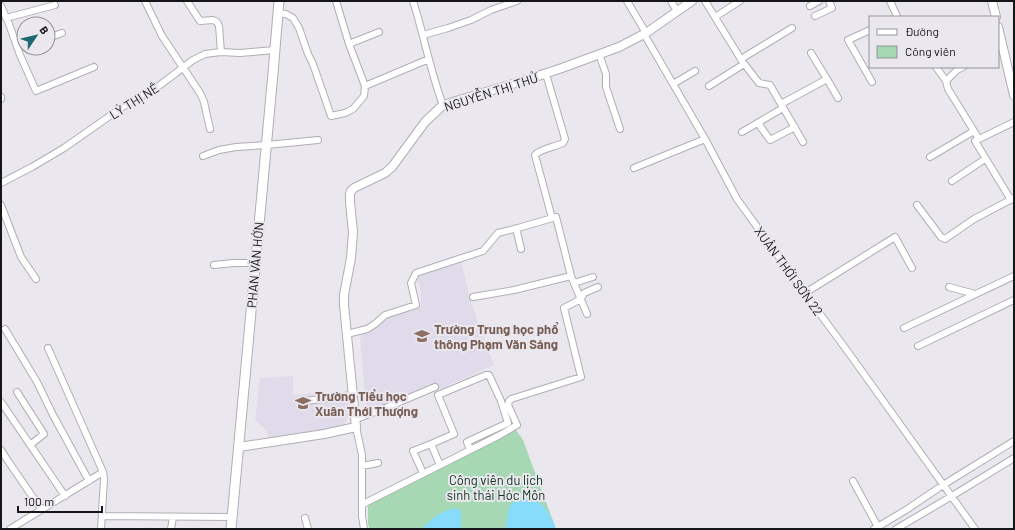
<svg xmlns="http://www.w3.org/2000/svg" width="1015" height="530" font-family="Barlow,sans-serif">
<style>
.built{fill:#e0dbea}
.green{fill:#a6d8b4}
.water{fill:#88dcfb}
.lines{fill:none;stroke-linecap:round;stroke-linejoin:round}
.minor-casing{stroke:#b0aeb5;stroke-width:8}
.tertiary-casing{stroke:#b0aeb5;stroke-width:10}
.secondary-casing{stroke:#b0aeb5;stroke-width:11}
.minor{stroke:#fff;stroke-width:6}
.tertiary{stroke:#fff;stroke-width:8}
.secondary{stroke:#fff;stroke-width:9}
.labels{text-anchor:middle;stroke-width:4;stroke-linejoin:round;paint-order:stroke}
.street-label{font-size:13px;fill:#161518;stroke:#eae7ef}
.education-label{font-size:13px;font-weight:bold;fill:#785e54;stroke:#eae7ef;text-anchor:start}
.park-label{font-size:13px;fill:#10341e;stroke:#eae7ef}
</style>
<rect width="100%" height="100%" fill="#eae7ef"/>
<path class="built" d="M 461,261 L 468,290 L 468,295 L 494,365 L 440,389 L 437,384 L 371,411 L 366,407 L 360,337 L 363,334 L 372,331 L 388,316 L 409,310 L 421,305 L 420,285 L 417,282 L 418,274 Z
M 293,376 L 293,395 L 347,391 L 349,412 L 345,425 L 336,429 L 269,439 L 266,430 L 255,420 L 260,378 Z"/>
<path class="green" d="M 516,430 L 523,440 L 556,529 L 370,529 L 368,524 L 368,504 Z"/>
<path class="water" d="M 523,498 C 527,499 533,499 536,501 C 547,506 552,519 556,529 L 505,529 C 510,514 504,502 523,498 Z
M 456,508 L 461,511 L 461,529 L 422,529 C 431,519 442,510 456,508 Z"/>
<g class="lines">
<defs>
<path id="minor" d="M 145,1 L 162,36 L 200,93 L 204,102 L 210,129
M 187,1 L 200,21 L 213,20 L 217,22 L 219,26 L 221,52
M 336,1 L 349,44 L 365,86
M 413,1 C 424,35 430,71 443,105
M 627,1 L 646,33
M 671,1 L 677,11
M 705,1 L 742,61 L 759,83 L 770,85 L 803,142
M 890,1 L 897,16 L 896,17
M 1,6 L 9,24 L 20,55 L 36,91 L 94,67
M 810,6 L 819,1
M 278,13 L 286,14 L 293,18 L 299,28 L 308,54 L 313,64 L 331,116 L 345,113 L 353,109 L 364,96 L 365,86 L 429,59
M 815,16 L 832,8 L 829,1
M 715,17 L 740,1
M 6,18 L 55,5
M 870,30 L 848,40 L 872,82
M 644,34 L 705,139 L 737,199 L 826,322 L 851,356 L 975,529
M 423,35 L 448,28 L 471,20 L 491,10 L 517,1
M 48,38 L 62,33
M 349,44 L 379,32
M 599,54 L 606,74 L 606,87 L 620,129
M 741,59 L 792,28
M 936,67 L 946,81 L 957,70 L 963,67
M 546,74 L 565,139 L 563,143 C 555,147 540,149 535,155 L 552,218
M 827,79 L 838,98
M 946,81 L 948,89 L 979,139
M 673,84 L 695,71
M 709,86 L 744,64
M 1,97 L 1,99
M 781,104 L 827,79 L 811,53
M 758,123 L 770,140 L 795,127
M 742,132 L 783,108
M 203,156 L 219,150 L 236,147 L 267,145 L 318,140
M 930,157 L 974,131
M 634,168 L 705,139
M 952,181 L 985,159
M 1,183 L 32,167 L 64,148 L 124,106 L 160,85 L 193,60 L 205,54 L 221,52 L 240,53 L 275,50
M 1011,200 L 975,141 L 1014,122
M 1,205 L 21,257 L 36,279
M 917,205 L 941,237 L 945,239 L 974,219 L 1014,198
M 214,265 L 233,263 L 255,263
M 571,276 L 587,314
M 574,283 L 593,277
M 949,287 L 975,294
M 805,293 L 895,237 L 912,268
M 473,297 L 514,290 L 571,276 L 556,217 L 518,228 L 517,232 L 521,249
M 904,328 L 1014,276
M 5,329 L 37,382 L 53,415 L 89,481
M 347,334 L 367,329 L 375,324 L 385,315 L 416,305 L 411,283 L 416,273 L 483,251 L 498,233 L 518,228
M 918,346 L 1014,300
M 48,348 L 103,472 L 104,479 L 101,529
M 17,392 L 44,434 L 30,445
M 305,401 L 353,395
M 1,402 L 65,496
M 356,419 L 378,411 L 435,387
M 356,427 L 362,455 L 362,516 L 364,529
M 1,450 L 8,461 L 41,509
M 440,465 L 431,444 L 454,434 L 438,395 L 486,375 L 489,375 L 501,401 L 508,423 L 467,442 L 470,449
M 362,466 L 378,463
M 423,473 L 413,451 L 431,444
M 853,481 L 878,527
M 363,504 L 500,435 L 517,425 L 508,405 L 509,401 L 511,399 L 581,377 L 564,308 L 581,299 L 584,293 L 598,287
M 102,516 L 232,517
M 305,518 L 308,529
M 10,529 L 103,472
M 171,529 L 173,517
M 874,529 L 906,510 L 943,485 L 1014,441
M 896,529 L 952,496 L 1014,458"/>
<path id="tertiary" d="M 992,1 L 996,17
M 998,27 L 1014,95
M 239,447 L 324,434 L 356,427 L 344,305 L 344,295 L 351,258 L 353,232 L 350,202 L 350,194 L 351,191 L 354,188 L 385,173 L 392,167 L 425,122 L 443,105 L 529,79 L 562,68 L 619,47 L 646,33 L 692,1"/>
<path id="secondary" d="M 231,529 L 273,73 L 279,1"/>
</defs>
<use href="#minor" class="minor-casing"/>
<use href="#tertiary" class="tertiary-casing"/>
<use href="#secondary" class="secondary-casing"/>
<use href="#minor" class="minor"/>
<use href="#tertiary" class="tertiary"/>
<use href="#secondary" class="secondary"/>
</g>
<defs>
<symbol id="school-bare" viewBox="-9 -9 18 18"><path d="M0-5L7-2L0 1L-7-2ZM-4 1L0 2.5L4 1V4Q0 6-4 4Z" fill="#8d6e63" stroke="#eae7ef" stroke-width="2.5" paint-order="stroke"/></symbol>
</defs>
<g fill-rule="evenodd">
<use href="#school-bare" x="411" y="325" width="22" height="22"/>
<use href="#school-bare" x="292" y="392" width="22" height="22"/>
</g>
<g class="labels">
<g class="street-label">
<text transform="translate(491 92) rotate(-18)" y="5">NGUYỄN THỊ THỬ</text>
<text transform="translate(134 101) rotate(-32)" y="5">LÝ THỊ NÊ</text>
<text transform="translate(255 265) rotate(-85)" y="5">PHAN VĂN HỚN</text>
<text transform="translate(789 271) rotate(54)" y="5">XUÂN THỚI SƠN 22</text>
</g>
<g class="education-label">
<text x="434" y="334">Trường Trung học phổ<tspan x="434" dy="15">thông Phạm Văn Sáng</tspan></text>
<text x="315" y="401">Trường Tiểu học<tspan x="315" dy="15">Xuân Thới Thượng</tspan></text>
</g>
<g class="park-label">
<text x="496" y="485">Công viên du lịch<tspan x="496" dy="15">sinh thái Hóc Môn</tspan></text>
</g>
</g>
<rect width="1015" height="530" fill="none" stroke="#161518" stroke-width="4"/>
<rect x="869" y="16" width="130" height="52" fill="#eae7ef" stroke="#959399"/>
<rect x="877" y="29" width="20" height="6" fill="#ffffff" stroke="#959399"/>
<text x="905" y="36" font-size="12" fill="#161518">Đường</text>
<rect x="877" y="46" width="20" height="12" fill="#a6d8b4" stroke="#959399"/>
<text x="905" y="56" font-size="12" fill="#161518">Công viên</text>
<g transform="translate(36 36) rotate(55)"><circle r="19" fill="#eae7ef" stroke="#959399"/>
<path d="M0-3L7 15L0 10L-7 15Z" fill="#1d6970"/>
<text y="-6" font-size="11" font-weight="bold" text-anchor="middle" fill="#161518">B</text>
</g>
<path d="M18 506v6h84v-6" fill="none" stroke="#161518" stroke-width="2"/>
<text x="24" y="506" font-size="12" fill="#161518" stroke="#eae7ef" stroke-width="3" paint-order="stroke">100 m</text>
</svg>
